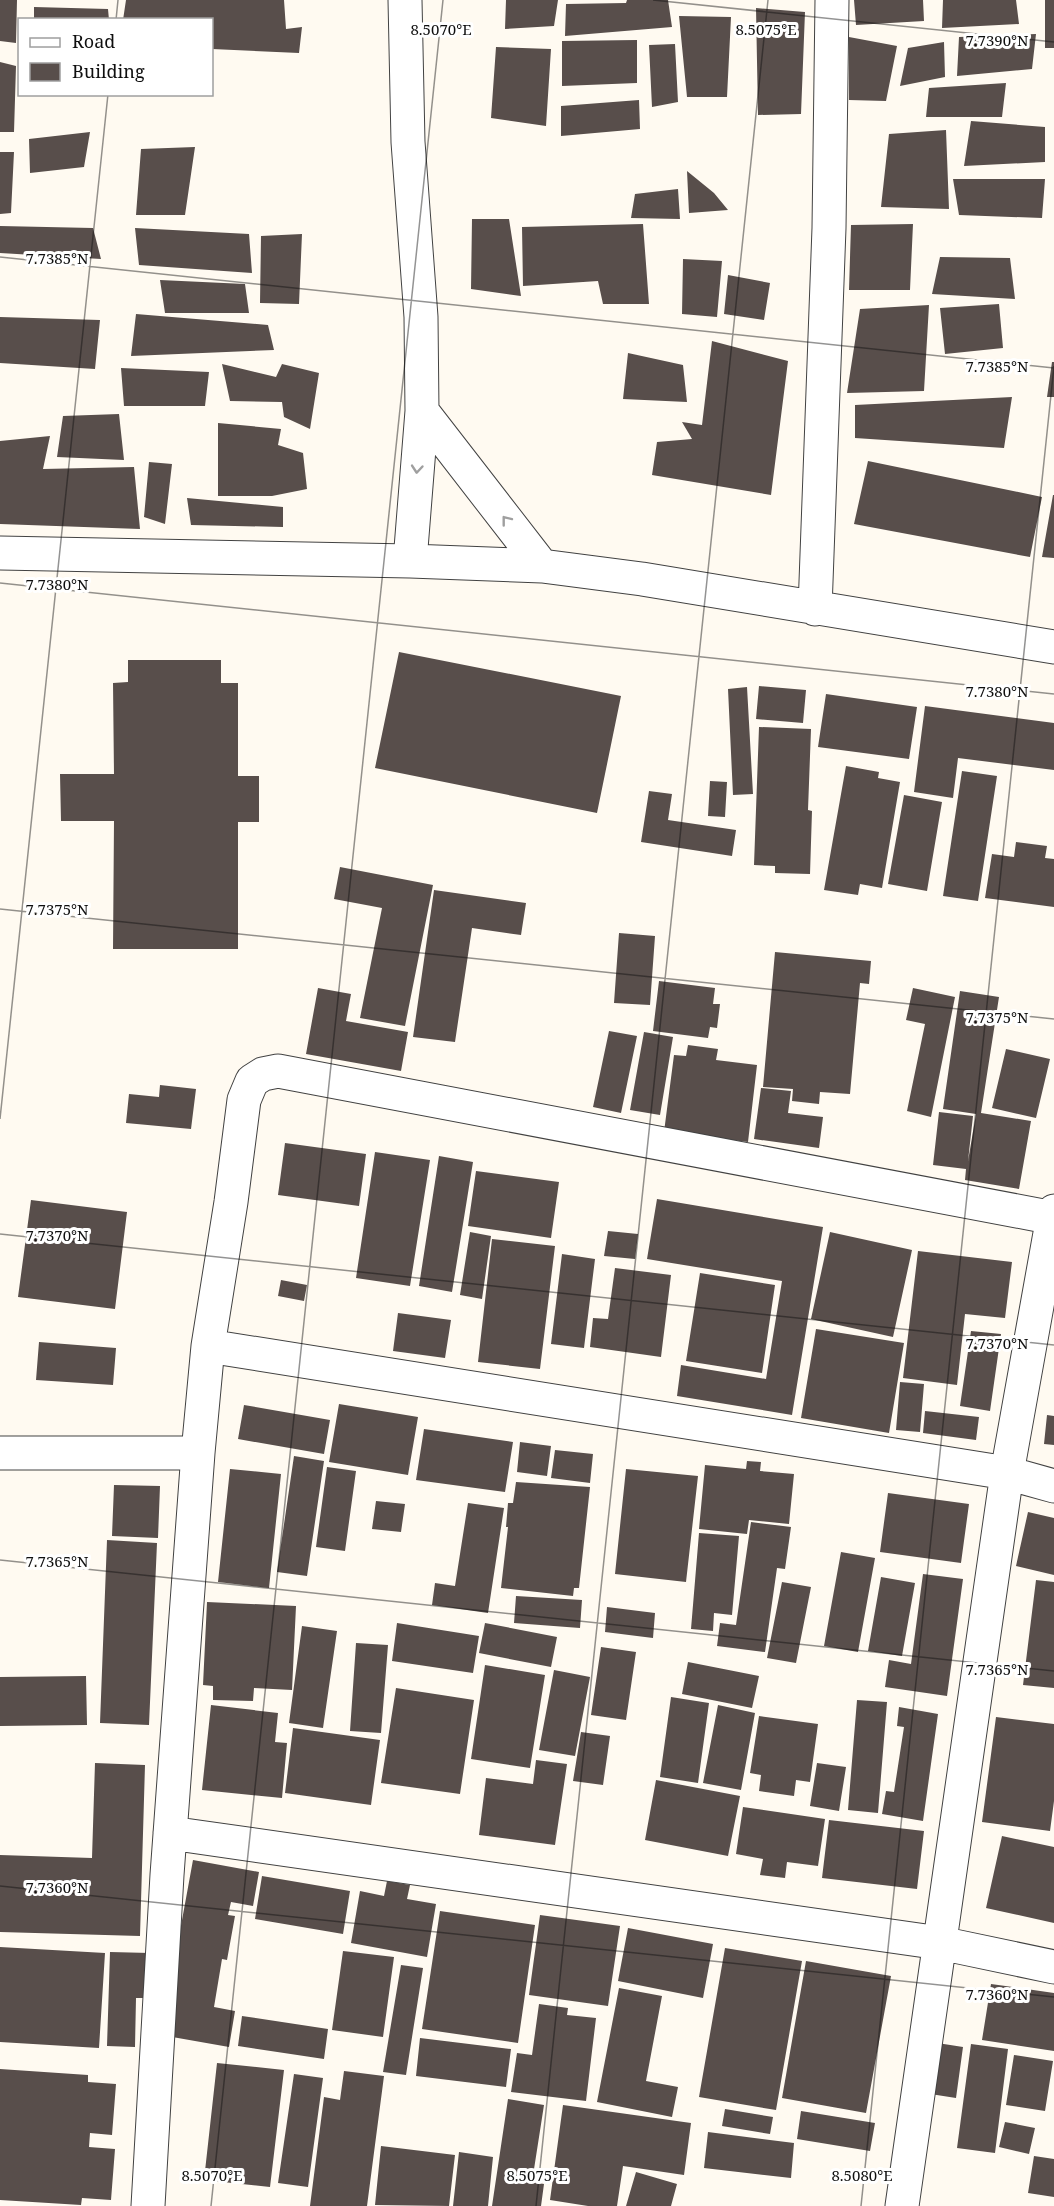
<svg xmlns="http://www.w3.org/2000/svg" width="1054" height="2206" font-family="'Noto Serif',serif">
<style>
.building{fill:#584e4b}
.lines{fill:none;stroke-linecap:round;stroke-linejoin:round}
.minor-casing{stroke:#424242;stroke-width:35}
.minor{stroke:#fff;stroke-width:33}
.oneway{stroke:#9f9f9f}
.ticks{fill:none;stroke:#0f0f0f;stroke-width:1.5;stroke-opacity:0.45}
.ticks-label{font-size:15px;text-anchor:middle;fill:#0f0f0f;stroke:#fff;stroke-width:6;stroke-linejoin:round;paint-order:stroke}
</style>
<rect width="100%" height="100%" fill="#fffaf1"/>
<path class="building" d="M 0,0 L 17,0 L 16,43 L 0,41 Z
M 126,0 L 284,0 L 286,29 L 302,27 L 299,53 L 212,49 L 212,20 L 123,20 Z
M 506,0 L 558,0 L 554,26 L 505,29 Z
M 627,0 L 668,0 L 672,27 L 565,36 L 566,4 L 626,3 Z
M 854,0 L 923,0 L 924,21 L 856,25 Z
M 943,0 L 1016,0 L 1019,24 L 942,28 Z
M 1045,0 L 1054,0 L 1054,48 L 1045,48 Z
M 34,7 L 108,9 L 109,20 L 34,20 Z
M 756,8 L 805,12 L 801,114 L 758,115 Z
M 679,16 L 731,17 L 727,97 L 687,97 Z
M 1036,34 L 1032,69 L 957,76 L 959,37 Z
M 849,37 L 897,46 L 886,101 L 849,100 Z
M 637,40 L 637,83 L 562,86 L 562,41 Z
M 944,42 L 945,77 L 900,86 L 908,48 Z
M 675,44 L 678,102 L 652,107 L 649,45 Z
M 496,47 L 551,49 L 546,126 L 491,118 Z
M 0,62 L 16,66 L 14,132 L 0,132 Z
M 1006,83 L 1002,117 L 926,117 L 929,88 Z
M 639,100 L 640,129 L 561,136 L 561,106 Z
M 971,121 L 1045,127 L 1045,162 L 964,166 Z
M 946,130 L 949,209 L 881,207 L 889,134 Z
M 90,132 L 84,167 L 30,173 L 29,139 Z
M 195,147 L 185,215 L 136,215 L 141,149 Z
M 0,152 L 14,152 L 11,213 L 0,214 Z
M 687,171 L 714,193 L 728,210 L 689,213 Z
M 953,179 L 1045,179 L 1042,218 L 959,215 Z
M 678,189 L 680,219 L 631,218 L 635,194 Z
M 472,219 L 509,219 L 521,296 L 471,289 Z
M 643,224 L 649,304 L 603,304 L 598,281 L 523,286 L 522,227 Z
M 913,224 L 910,290 L 849,290 L 851,225 Z
M 0,226 L 93,228 L 101,259 L 0,253 Z
M 135,228 L 249,234 L 252,273 L 139,265 Z
M 302,234 L 299,304 L 260,303 L 261,236 Z
M 940,257 L 1010,258 L 1015,299 L 932,294 Z
M 683,259 L 722,261 L 717,317 L 682,314 Z
M 728,275 L 770,283 L 764,320 L 724,314 Z
M 160,280 L 245,284 L 249,313 L 165,313 Z
M 999,304 L 1003,348 L 945,354 L 940,308 Z
M 929,305 L 924,391 L 847,393 L 860,309 Z
M 136,314 L 268,325 L 274,350 L 131,356 Z
M 0,317 L 100,320 L 95,369 L 0,363 Z
M 712,341 L 788,361 L 771,495 L 652,475 L 657,442 L 692,439 L 682,422 L 702,425 Z
M 628,353 L 683,365 L 687,402 L 623,399 Z
M 1052,362 L 1054,362 L 1054,397 L 1047,397 Z
M 222,364 L 276,377 L 282,364 L 319,373 L 310,429 L 284,417 L 282,402 L 230,401 Z
M 121,368 L 209,372 L 205,406 L 124,406 Z
M 1012,397 L 1004,448 L 855,438 L 855,405 Z
M 119,414 L 124,460 L 57,457 L 63,416 Z
M 218,423 L 281,429 L 278,445 L 303,453 L 307,489 L 272,496 L 218,496 Z
M 50,436 L 43,469 L 134,467 L 140,529 L 0,524 L 0,441 Z
M 868,461 L 1042,497 L 1030,557 L 854,524 Z
M 149,462 L 172,464 L 165,524 L 144,517 Z
M 1053,495 L 1054,495 L 1054,558 L 1042,557 Z
M 187,498 L 283,507 L 283,527 L 191,525 Z
M 399,652 L 621,696 L 597,813 L 375,768 Z
M 128,660 L 221,660 L 221,683 L 238,683 L 238,776 L 259,776 L 259,822 L 238,822 L 238,949 L 113,949 L 114,821 L 61,821 L 60,774 L 114,774 L 113,683 L 128,682 Z
M 759,686 L 806,690 L 803,723 L 756,719 Z
M 747,687 L 753,794 L 733,795 L 728,689 Z
M 826,694 L 917,707 L 909,759 L 818,747 Z
M 925,706 L 1054,723 L 1054,770 L 958,758 L 953,798 L 914,792 Z
M 759,727 L 811,729 L 808,810 L 812,811 L 810,874 L 775,873 L 775,866 L 754,865 Z
M 846,766 L 879,772 L 878,778 L 900,782 L 882,888 L 860,884 L 858,895 L 824,890 Z
M 962,771 L 997,776 L 978,901 L 943,896 Z
M 710,781 L 727,782 L 725,817 L 708,816 Z
M 649,791 L 672,794 L 668,820 L 736,830 L 732,856 L 641,842 Z
M 904,795 L 942,802 L 927,891 L 888,884 Z
M 1016,842 L 1047,846 L 1045,858 L 1054,859 L 1054,907 L 985,898 L 992,854 L 1014,857 Z
M 340,867 L 433,885 L 405,1026 L 360,1018 L 382,908 L 334,899 Z
M 434,890 L 526,903 L 521,935 L 472,928 L 455,1042 L 413,1037 Z
M 619,933 L 655,936 L 650,1005 L 614,1003 Z
M 775,952 L 871,961 L 869,984 L 860,983 L 850,1094 L 820,1092 L 819,1104 L 792,1101 L 793,1089 L 763,1087 Z
M 659,981 L 715,988 L 713,1004 L 720,1004 L 717,1028 L 710,1027 L 708,1038 L 653,1031 Z
M 318,988 L 351,994 L 346,1021 L 408,1032 L 401,1071 L 306,1054 Z
M 913,988 L 955,997 L 931,1117 L 907,1111 L 925,1024 L 906,1020 Z
M 960,991 L 999,997 L 981,1113 L 1031,1121 L 1019,1189 L 965,1180 L 966,1169 L 933,1165 L 939,1112 L 973,1116 L 968,1161 L 976,1114 L 943,1109 Z
M 609,1031 L 637,1036 L 621,1113 L 593,1107 Z
M 644,1032 L 673,1037 L 660,1115 L 630,1110 Z
M 688,1045 L 718,1049 L 716,1060 L 757,1065 L 748,1142 L 664,1132 L 674,1055 L 686,1056 Z
M 1006,1049 L 1050,1059 L 1036,1118 L 992,1108 Z
M 160,1085 L 196,1089 L 191,1129 L 126,1123 L 129,1094 L 159,1097 Z
M 761,1088 L 791,1091 L 788,1113 L 823,1117 L 819,1148 L 754,1139 Z
M 285,1143 L 366,1154 L 359,1206 L 278,1195 Z
M 375,1152 L 430,1160 L 410,1286 L 356,1278 Z
M 439,1156 L 473,1162 L 452,1292 L 419,1286 Z
M 476,1171 L 559,1182 L 551,1238 L 468,1226 Z
M 657,1199 L 823,1227 L 792,1415 L 677,1396 L 681,1365 L 766,1379 L 782,1281 L 647,1259 Z
M 31,1200 L 127,1212 L 115,1309 L 18,1297 Z
M 608,1231 L 638,1234 L 635,1259 L 604,1256 Z
M 470,1232 L 491,1236 L 482,1299 L 460,1295 Z
M 830,1232 L 912,1250 L 893,1337 L 811,1319 Z
M 492,1239 L 555,1246 L 540,1369 L 478,1362 Z
M 918,1251 L 1012,1262 L 1005,1318 L 965,1314 L 957,1385 L 903,1378 Z
M 562,1254 L 595,1259 L 584,1348 L 551,1344 Z
M 615,1268 L 671,1275 L 661,1357 L 590,1347 L 593,1318 L 608,1319 Z
M 700,1273 L 775,1285 L 762,1373 L 686,1361 Z
M 281,1280 L 307,1285 L 304,1301 L 278,1296 Z
M 398,1313 L 451,1320 L 445,1358 L 393,1351 Z
M 816,1329 L 904,1343 L 889,1433 L 801,1418 Z
M 971,1331 L 1001,1334 L 990,1411 L 960,1406 Z
M 39,1342 L 116,1348 L 113,1385 L 36,1380 Z
M 900,1382 L 924,1384 L 920,1432 L 896,1430 Z
M 339,1404 L 418,1417 L 408,1475 L 329,1462 Z
M 244,1405 L 330,1420 L 324,1454 L 238,1439 Z
M 925,1411 L 979,1417 L 976,1440 L 923,1433 Z
M 1047,1415 L 1054,1416 L 1054,1445 L 1044,1444 Z
M 424,1429 L 513,1442 L 505,1492 L 416,1480 Z
M 520,1442 L 551,1446 L 547,1476 L 517,1472 Z
M 555,1450 L 593,1454 L 590,1483 L 551,1478 Z
M 294,1456 L 324,1461 L 307,1576 L 277,1572 Z
M 747,1461 L 761,1462 L 760,1471 L 794,1474 L 789,1524 L 749,1520 L 747,1534 L 699,1529 L 705,1465 L 746,1469 Z
M 327,1467 L 356,1471 L 345,1551 L 316,1547 Z
M 230,1469 L 281,1474 L 269,1588 L 218,1582 Z
M 626,1469 L 698,1476 L 686,1582 L 615,1574 Z
M 516,1482 L 590,1487 L 579,1588 L 574,1588 L 573,1596 L 501,1588 L 508,1527 L 506,1527 L 508,1503 L 513,1503 Z
M 114,1485 L 160,1486 L 158,1538 L 112,1536 Z
M 888,1493 L 969,1504 L 961,1563 L 880,1552 Z
M 376,1501 L 405,1504 L 401,1532 L 372,1529 Z
M 468,1503 L 504,1508 L 488,1613 L 432,1605 L 435,1583 L 455,1586 Z
M 1028,1512 L 1054,1518 L 1054,1575 L 1016,1566 Z
M 751,1522 L 791,1527 L 785,1569 L 777,1568 L 765,1652 L 717,1646 L 720,1623 L 736,1625 Z
M 699,1533 L 739,1536 L 732,1615 L 714,1613 L 713,1631 L 691,1629 Z
M 107,1540 L 157,1543 L 149,1725 L 100,1723 Z
M 841,1552 L 875,1558 L 858,1652 L 824,1646 Z
M 923,1574 L 963,1579 L 947,1696 L 885,1687 L 889,1660 L 911,1664 Z
M 881,1577 L 915,1583 L 902,1656 L 868,1651 Z
M 1036,1580 L 1054,1582 L 1054,1688 L 1023,1685 Z
M 782,1582 L 811,1587 L 796,1663 L 767,1658 Z
M 516,1596 L 582,1600 L 580,1628 L 514,1623 Z
M 207,1602 L 296,1606 L 292,1690 L 254,1688 L 253,1701 L 213,1700 L 213,1686 L 203,1685 Z
M 607,1607 L 655,1613 L 653,1638 L 605,1632 Z
M 397,1623 L 479,1636 L 473,1673 L 392,1661 Z
M 485,1623 L 557,1637 L 551,1667 L 479,1653 Z
M 302,1626 L 337,1631 L 323,1728 L 289,1723 Z
M 356,1643 L 388,1645 L 381,1733 L 350,1731 Z
M 601,1647 L 636,1652 L 626,1720 L 591,1715 Z
M 688,1662 L 759,1676 L 752,1708 L 682,1694 Z
M 485,1665 L 545,1675 L 530,1768 L 471,1759 Z
M 554,1670 L 590,1677 L 575,1756 L 539,1750 Z
M 86,1676 L 87,1725 L 0,1726 L 0,1677 Z
M 396,1688 L 474,1700 L 460,1794 L 381,1783 Z
M 671,1697 L 709,1703 L 698,1783 L 660,1777 Z
M 857,1700 L 887,1702 L 878,1813 L 848,1810 Z
M 211,1705 L 278,1713 L 275,1742 L 287,1743 L 282,1798 L 202,1790 Z
M 718,1705 L 755,1713 L 741,1790 L 703,1783 Z
M 899,1707 L 938,1714 L 923,1821 L 882,1814 L 886,1791 L 894,1792 L 904,1727 L 897,1726 Z
M 759,1716 L 818,1724 L 810,1782 L 796,1780 L 794,1796 L 759,1791 L 761,1775 L 750,1773 Z
M 996,1717 L 1054,1724 L 1054,1801 L 1050,1831 L 982,1822 Z
M 293,1728 L 380,1740 L 371,1805 L 285,1793 Z
M 581,1732 L 610,1736 L 603,1785 L 573,1781 Z
M 536,1760 L 567,1764 L 555,1845 L 479,1835 L 486,1778 L 533,1784 Z
M 95,1763 L 145,1765 L 140,1936 L 0,1932 L 0,1855 L 92,1858 Z
M 817,1763 L 846,1767 L 839,1811 L 810,1806 Z
M 656,1780 L 740,1796 L 728,1856 L 645,1840 Z
M 743,1807 L 825,1819 L 818,1866 L 787,1862 L 785,1878 L 760,1875 L 763,1859 L 736,1854 Z
M 829,1820 L 924,1831 L 917,1889 L 822,1878 Z
M 1002,1836 L 1054,1847 L 1054,1923 L 986,1908 Z
M 193,1860 L 259,1872 L 253,1906 L 231,1902 L 228,1915 L 235,1916 L 227,1960 L 222,1959 L 214,2007 L 235,2011 L 229,2047 L 161,2035 Z
M 262,1876 L 350,1891 L 343,1934 L 255,1919 Z
M 387,1881 L 410,1885 L 407,1899 L 436,1904 L 427,1957 L 351,1943 L 360,1891 L 384,1896 Z
M 440,1911 L 535,1925 L 518,2043 L 422,2029 Z
M 540,1915 L 620,1926 L 608,2006 L 529,1995 Z
M 628,1928 L 713,1944 L 703,1998 L 618,1981 Z
M 0,1947 L 105,1953 L 99,2048 L 0,2042 Z
M 725,1948 L 802,1961 L 776,2110 L 699,2097 Z
M 343,1951 L 394,1957 L 383,2037 L 332,2030 Z
M 110,1952 L 150,1953 L 148,1998 L 136,1998 L 135,2047 L 107,2046 Z
M 806,1961 L 891,1976 L 866,2113 L 782,2098 Z
M 401,1965 L 423,1968 L 406,2075 L 383,2072 Z
M 991,1984 L 1054,1993 L 1054,2051 L 982,2040 Z
M 619,1988 L 662,1996 L 646,2081 L 678,2087 L 672,2117 L 597,2102 Z
M 539,2004 L 568,2008 L 567,2015 L 596,2018 L 586,2101 L 511,2092 L 517,2053 L 532,2055 Z
M 242,2016 L 328,2029 L 324,2059 L 238,2046 Z
M 420,2038 L 511,2049 L 506,2087 L 416,2076 Z
M 931,2042 L 963,2047 L 956,2098 L 924,2093 Z
M 971,2044 L 1008,2049 L 995,2153 L 957,2148 Z
M 1014,2055 L 1053,2061 L 1045,2111 L 1006,2105 Z
M 217,2063 L 284,2070 L 270,2187 L 204,2180 Z
M 0,2069 L 88,2075 L 88,2082 L 116,2084 L 112,2135 L 90,2133 L 89,2147 L 115,2149 L 111,2200 L 82,2198 L 81,2205 L 0,2200 Z
M 344,2071 L 384,2076 L 367,2206 L 310,2206 L 324,2097 L 340,2100 Z
M 294,2074 L 323,2078 L 308,2187 L 278,2183 Z
M 508,2099 L 544,2105 L 532,2182 L 544,2184 L 541,2206 L 492,2206 Z
M 563,2105 L 691,2123 L 684,2175 L 623,2166 L 617,2206 L 588,2206 L 550,2200 Z
M 725,2109 L 773,2117 L 770,2134 L 722,2126 Z
M 801,2111 L 875,2123 L 870,2151 L 797,2139 Z
M 1005,2122 L 1035,2128 L 1029,2154 L 999,2147 Z
M 708,2132 L 794,2143 L 791,2178 L 704,2168 Z
M 381,2146 L 455,2155 L 449,2206 L 375,2205 Z
M 459,2152 L 493,2157 L 488,2206 L 453,2206 Z
M 1034,2156 L 1054,2159 L 1054,2197 L 1028,2193 Z
M 636,2172 L 677,2184 L 671,2206 L 626,2206 Z"/>
<g class="lines">
<defs>
<path id="minor" d="M 405,0 L 408,142 L 421,317 L 422,411 L 410,561
M 422,411 L 542,566
M 0,553 L 410,561 L 542,566 L 642,579 L 1054,647
M 815,609 L 829,228 L 832,0
M 208,1346 L 1007,1473 L 1054,1486
M 0,1453 L 198,1453
M 170,1833 L 940,1943 L 1054,1967
M 148,2206 L 167,1875 L 198,1453 L 208,1346 L 231,1202 L 244,1100 L 252,1081 L 263,1074 L 278,1071 L 1054,1218
M 902,2206 L 1007,1473 L 1054,1211"/>
</defs>
<use href="#minor" class="minor-casing"/>
<use href="#minor" class="minor"/>
</g>
<defs><path id="oneway-chevron" d="M-2-3.5L2.5 0L-2 3.5" fill="none" stroke-width="1.6" stroke-linecap="round" stroke-linejoin="round" transform="scale(1.5)"/></defs>
<g class="oneway">
<use href="#oneway-chevron" transform="translate(417 469) rotate(95)"/>
<use href="#oneway-chevron" transform="translate(506 520) rotate(-128)"/>
</g>
<path class="ticks" d="M 653,0 L 1054,42M 116,20 L 118,0M 0,257 L 1054,368M 0,583 L 1054,694M 0,909 L 1054,1019M 0,1119 L 108,94M 0,1234 L 1054,1345M 0,1560 L 1054,1671M 0,1886 L 1054,1997M 211,2206 L 443,0M 536,2206 L 768,0M 861,2206 L 1054,366"/>
<g class="ticks-label">
<text x="441" y="35">8.5070°E</text>
<text x="766" y="35">8.5075°E</text>
<text x="997" y="46">7.7390°N</text>
<text x="57" y="264">7.7385°N</text>
<text x="997" y="372">7.7385°N</text>
<text x="57" y="590">7.7380°N</text>
<text x="997" y="697">7.7380°N</text>
<text x="57" y="915">7.7375°N</text>
<text x="997" y="1023">7.7375°N</text>
<text x="57" y="1241">7.7370°N</text>
<text x="997" y="1349">7.7370°N</text>
<text x="57" y="1567">7.7365°N</text>
<text x="997" y="1675">7.7365°N</text>
<text x="57" y="1893">7.7360°N</text>
<text x="997" y="2000">7.7360°N</text>
<text x="212" y="2181">8.5070°E</text>
<text x="537" y="2181">8.5075°E</text>
<text x="862" y="2181">8.5080°E</text>
</g>
<rect x="18" y="18" width="195" height="78" fill="#ffffff" stroke="#9f9f9f" stroke-width="1.5"/>
<rect x="30" y="38" width="30" height="9" fill="#ffffff" stroke="#9f9f9f" stroke-width="1.5"/>
<text x="72" y="48" font-size="18" fill="#0f0f0f">Road</text>
<rect x="30" y="63" width="30" height="18" fill="#584e4b" stroke="#9f9f9f" stroke-width="1.5"/>
<text x="72" y="78" font-size="18" fill="#0f0f0f">Building</text>
</svg>
